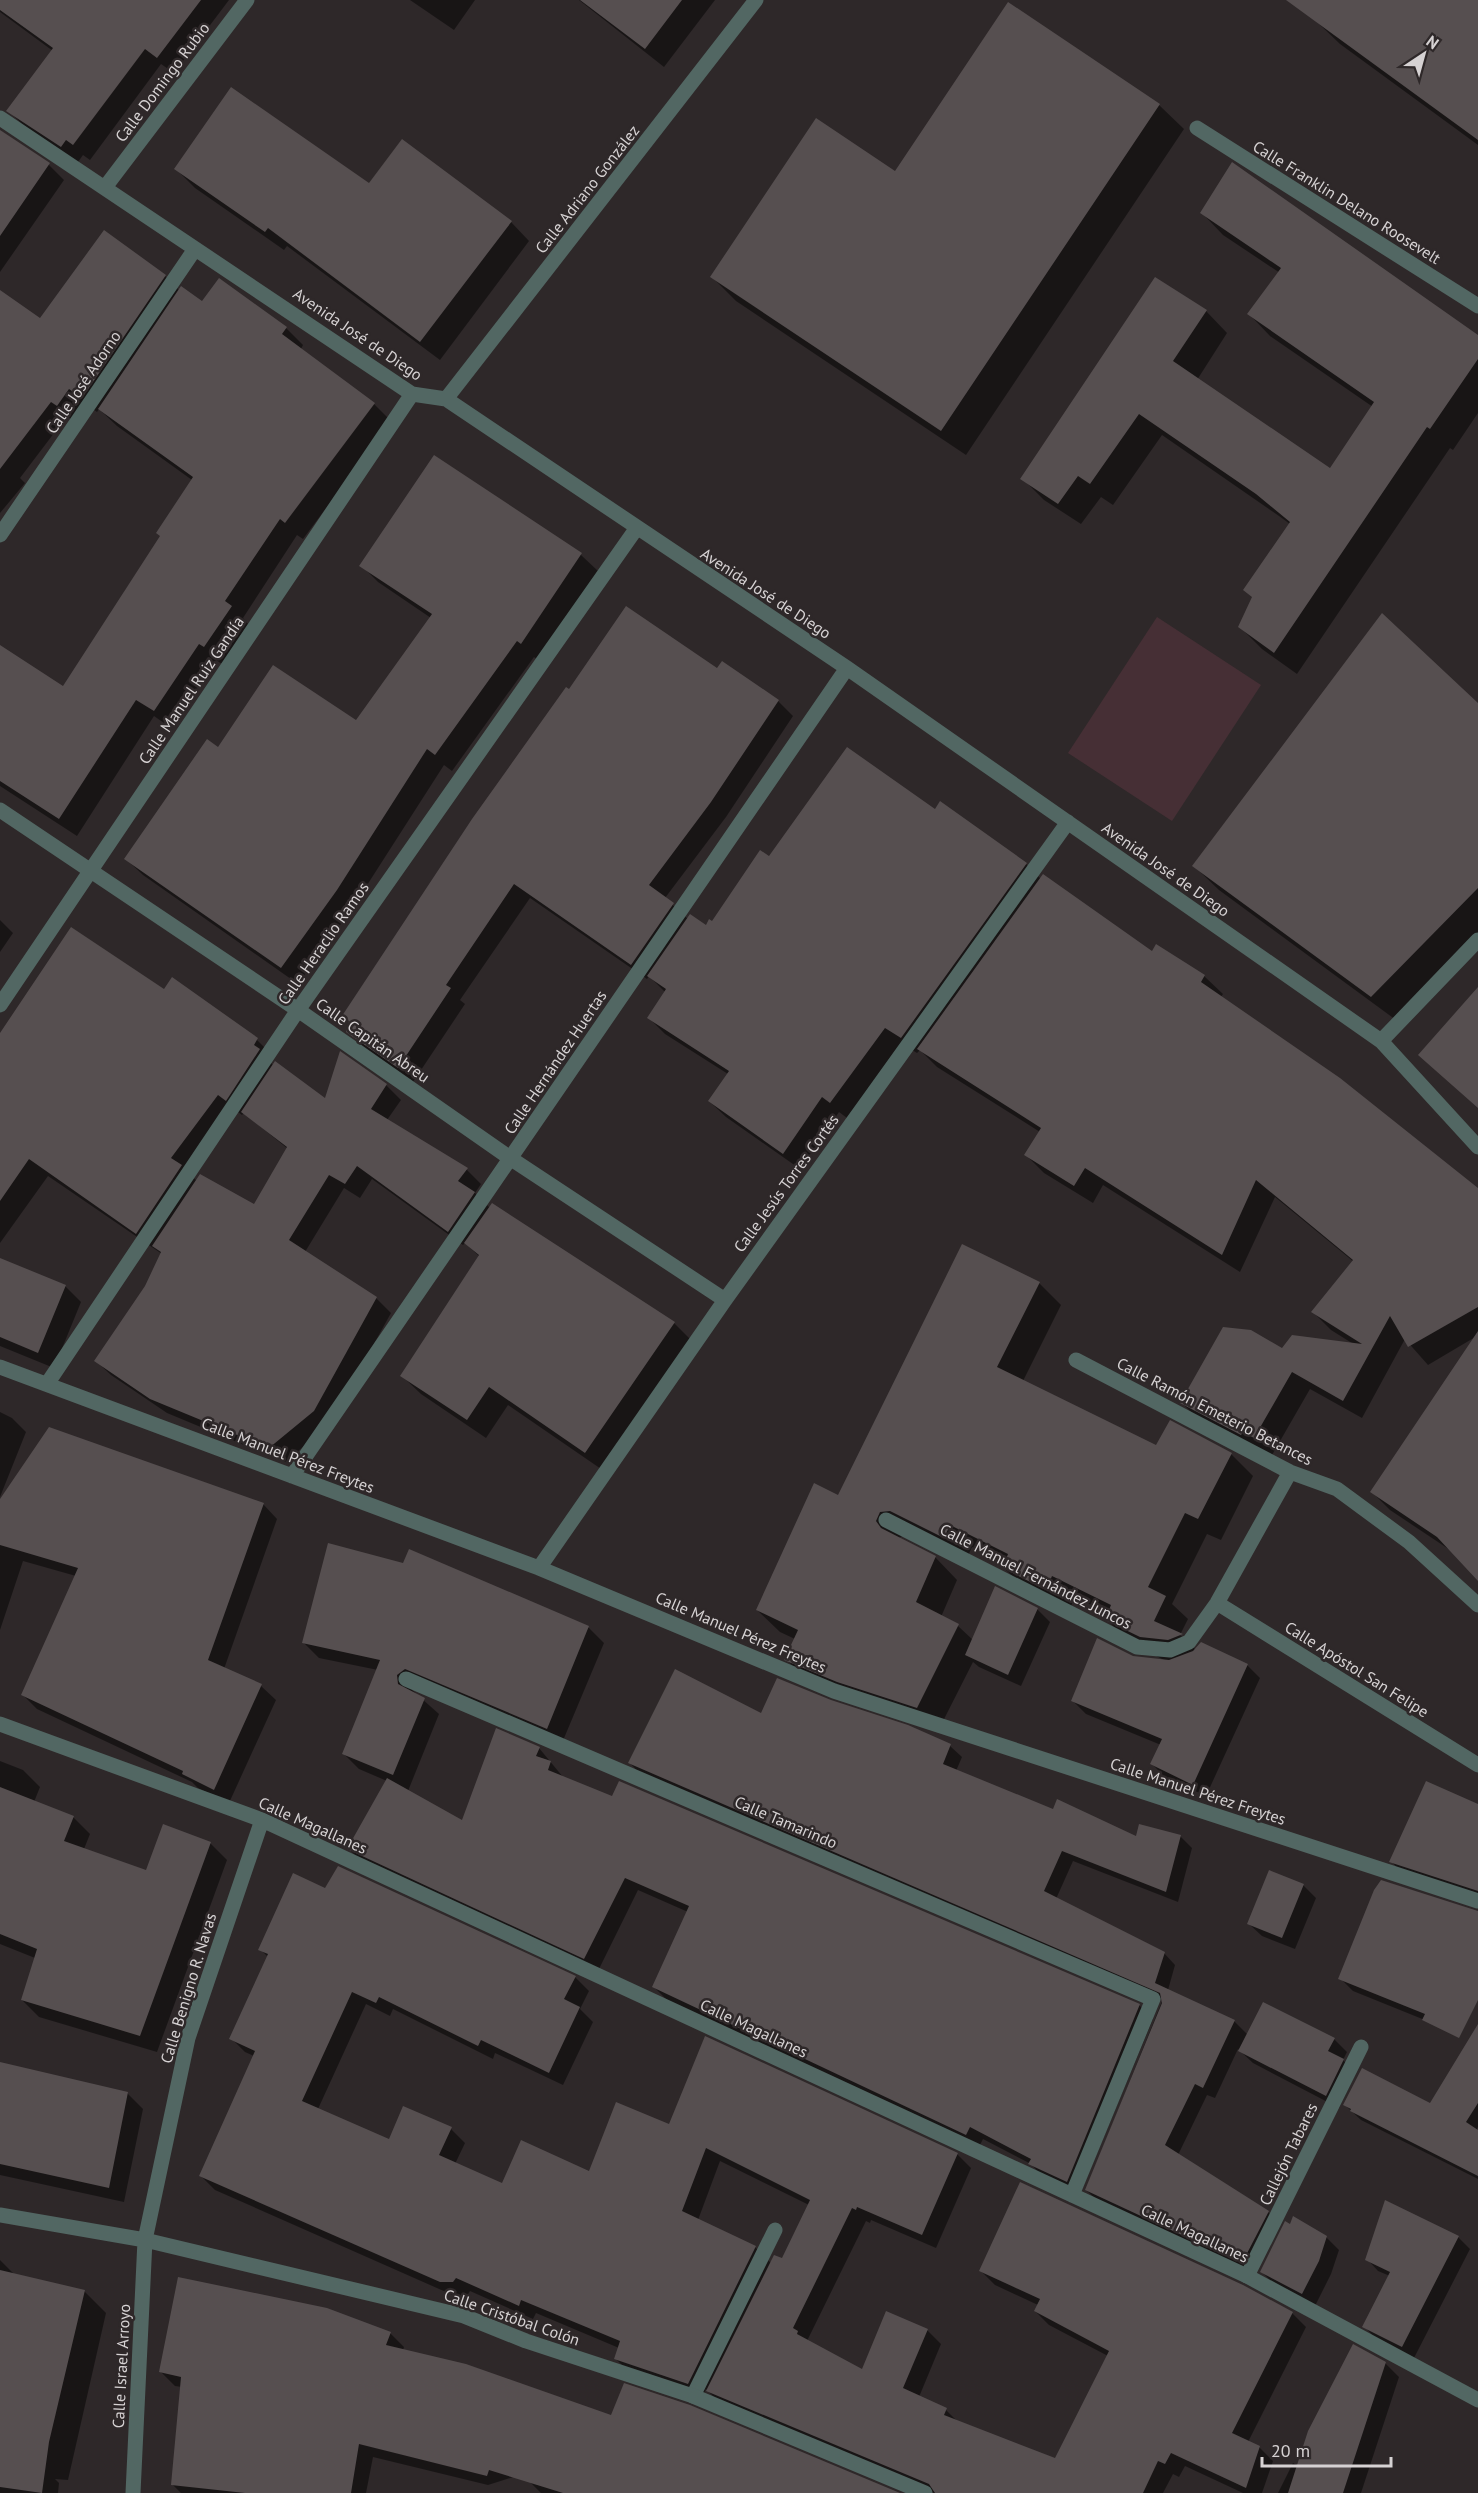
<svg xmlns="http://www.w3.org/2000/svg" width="1478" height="2493" font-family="'PT Sans',sans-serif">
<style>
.green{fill:#462f35}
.shadow{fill:#0007;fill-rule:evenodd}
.building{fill:#564f50}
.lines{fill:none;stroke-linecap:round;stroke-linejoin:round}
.service{stroke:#526763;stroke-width:15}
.minor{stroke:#526763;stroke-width:15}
.labels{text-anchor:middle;stroke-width:5;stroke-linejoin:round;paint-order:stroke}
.street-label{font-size:16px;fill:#d6d2d3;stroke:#2e2829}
</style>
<rect width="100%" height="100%" fill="#2e2829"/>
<path class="green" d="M 1157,617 L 1261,685 L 1172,821 L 1068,753 Z"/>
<path class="shadow" d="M 0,0 L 229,0 L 174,73 L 161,64 L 90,160 L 83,155 L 78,162 L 24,126 L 8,110 L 53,51 L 0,12 Z
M 410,0 L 475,0 L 454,30 Z
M 579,0 L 715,0 L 664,67 Z
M 1326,0 L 1478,0 L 1478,145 L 1340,44 L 1315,20 Z
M 1159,105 L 1184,129 L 966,455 L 736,301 L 712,277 L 895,173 Z
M 0,132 L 49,165 L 64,180 L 0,272 Z
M 176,169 L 369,185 L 511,222 L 529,241 L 440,360 L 287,246 L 284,250 L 195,188 Z
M 1202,213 L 1478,337 L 1478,413 L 1453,450 L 1450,448 L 1297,674 L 1262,649 L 1240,627 L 1290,524 L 1279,516 L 1162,435 L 1113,505 L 1101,497 L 1081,524 L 1044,500 L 1022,478 L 1206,311 L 1227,333 L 1197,380 L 1330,470 L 1373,407 L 1270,336 L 1249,314 L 1280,273 L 1223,235 Z
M 165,276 L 180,291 L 202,303 L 286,328 L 303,345 L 301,349 L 374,404 L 391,421 L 303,539 L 297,535 L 243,618 L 248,624 L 222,664 L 216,660 L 171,728 L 154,716 L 77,836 L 0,786 L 0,648 L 83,706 L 126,594 L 124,592 L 162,536 L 192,480 L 117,426 L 99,409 L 97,412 L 85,403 L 72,420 L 67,416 L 20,478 L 25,483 L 0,513 L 0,292 L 40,320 Z
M 434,457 L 581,555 L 598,571 L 538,660 L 534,657 L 452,771 L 444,765 L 353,907 L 298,984 L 143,875 L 126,859 L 219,750 L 356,722 L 431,618 L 378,582 L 361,565 Z
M 717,670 L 778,701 L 793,716 L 726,817 L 665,898 L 688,919 L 706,927 L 712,923 L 770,858 L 935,811 L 1026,864 L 1041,879 L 1152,953 L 1204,976 L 1223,994 L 1220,998 L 1478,1190 L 1478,1579 L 1453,1552 L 1390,1510 L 1372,1492 L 1477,1336 L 1428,1365 L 1405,1339 L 1362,1418 L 1310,1389 L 1272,1455 L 1200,1421 L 1182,1403 L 1282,1350 L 1355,1345 L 1331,1330 L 1313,1312 L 1354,1262 L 1275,1197 L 1240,1272 L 1103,1185 L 1093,1203 L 1044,1173 L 1026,1155 L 1040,1132 L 937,1067 L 920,1050 L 917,1053 L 901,1043 L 847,1118 L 839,1112 L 800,1169 L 726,1117 L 709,1101 L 728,1074 L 665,1034 L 649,1018 L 665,992 L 649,976 L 647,979 L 530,898 L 460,1000 L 465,1004 L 413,1082 L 363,1046 L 348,1031 L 350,1022 L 344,1016 L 569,691 Z
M 1478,705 L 1478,937 L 1396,1020 L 1219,890 L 1194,866 Z
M 0,920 L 13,933 L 0,952 Z
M 173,979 L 257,1040 L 273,1056 L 269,1061 L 274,1066 L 325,1101 L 386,1085 L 401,1100 L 387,1120 L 467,1170 L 481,1184 L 475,1193 L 490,1208 L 674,1323 L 693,1342 L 604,1471 L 508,1405 L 486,1438 L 421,1394 L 402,1376 L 480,1257 L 465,1243 L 463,1245 L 372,1179 L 360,1198 L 344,1188 L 305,1252 L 376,1298 L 391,1313 L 329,1425 L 285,1462 L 167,1413 L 111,1375 L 96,1361 L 147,1287 L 162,1254 L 48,1176 L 0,1243 L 0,1040 L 164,991 ZM 234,1109 L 242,1115 L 244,1113 L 288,1149 L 254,1206 L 197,1181 L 188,1173 Z
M 0,1259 L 65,1286 L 81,1302 L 54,1368 L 0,1346 Z
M 1039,1283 L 1061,1305 L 1023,1381 L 1156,1447 L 1231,1454 L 1253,1476 L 1221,1540 L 1207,1534 L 1172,1604 L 1188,1619 L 1180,1635 L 1196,1650 L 1201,1644 L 1247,1665 L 1260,1678 L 1206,1796 L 1165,1777 L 1152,1764 L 1161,1745 L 1086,1714 L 1073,1701 L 1133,1657 L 1166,1661 L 1129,1642 L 1106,1619 L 1109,1614 L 1075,1597 L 1069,1611 L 1027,1590 L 1004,1568 L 1006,1563 L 972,1547 L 966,1560 L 909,1532 L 899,1538 L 935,1557 L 957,1580 L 941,1617 L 958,1626 L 973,1640 L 1037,1609 L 1050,1622 L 1021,1686 L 979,1667 L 973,1662 L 939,1729 L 808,1682 L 786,1659 L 795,1639 L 780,1632 L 757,1610 L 839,1497 Z
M 0,1412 L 12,1418 L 26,1432 L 0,1497 Z
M 0,1502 L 263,1504 L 277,1519 L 224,1669 L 261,1686 L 276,1700 L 229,1803 L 198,1788 L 192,1782 L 37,1709 L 23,1695 L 76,1576 L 23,1561 L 0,1630 Z
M 410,1551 L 589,1628 L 604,1643 L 562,1743 L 420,1684 L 412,1690 L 439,1714 L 408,1791 L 463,1822 L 539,1748 L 563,1777 L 612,1798 L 620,1783 L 1139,2005 L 1153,2019 L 1080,2194 L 1043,2177 L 1031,2164 L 983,2139 L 979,2147 L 667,2000 L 654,1987 L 688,1912 L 638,1890 L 598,1971 L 362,1862 L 349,1849 L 387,1781 L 359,1769 L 344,1754 L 378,1670 L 319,1658 L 304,1643 L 404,1565 Z
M 830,1702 L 907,1727 L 950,1746 L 962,1757 L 956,1771 L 1053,1811 L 1137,1838 L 1180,1836 L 1192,1848 L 1178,1902 L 1073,1861 L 1056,1899 L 1164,1953 L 1175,1965 L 1168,1990 L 1234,2021 L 1248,2035 L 1334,2039 L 1347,2052 L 1343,2060 L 1356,2073 L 1339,2108 L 1253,2063 L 1238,2049 L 1215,2098 L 1207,2095 L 1178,2155 L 1268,2212 L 1279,2224 L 1254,2274 L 1098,2201 L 1086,2190 L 1163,1999 L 641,1775 L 630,1763 L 762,1715 Z
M 0,1761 L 23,1770 L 40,1787 L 34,1802 L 73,1817 L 90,1834 L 84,1849 L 147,1872 L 210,1843 L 227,1860 L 157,2052 L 39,2017 L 22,2000 L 35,1958 L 0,1944 Z
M 1478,1806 L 1478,1898 L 1403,1874 L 1391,1861 Z
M 1303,1885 L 1316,1898 L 1295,1949 L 1262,1936 L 1249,1924 Z
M 326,1890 L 575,1977 L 589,1991 L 580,2009 L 593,2022 L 563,2085 L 495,2053 L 493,2059 L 393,2009 L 390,2016 L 366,2004 L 318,2109 L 390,2141 L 404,2108 L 451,2129 L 465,2143 L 455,2164 L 503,2185 L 590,2173 L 670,2126 L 957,2154 L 971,2168 L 936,2248 L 871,2220 L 870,2223 L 866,2221 L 807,2341 L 863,2371 L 927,2330 L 941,2344 L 919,2397 L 946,2410 L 958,2422 L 1056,2460 L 1108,2356 L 1049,2325 L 1035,2311 L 1038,2305 L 995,2285 L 981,2271 L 1292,2313 L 1306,2327 L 1248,2442 L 1259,2447 L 1273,2461 L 1262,2493 L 1243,2493 L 1185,2466 L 1179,2477 L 1173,2474 L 1163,2493 L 934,2493 L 722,2405 L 706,2389 L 702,2397 L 629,2372 L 615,2358 L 619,2348 L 536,2313 L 533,2319 L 470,2291 L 467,2296 L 455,2296 L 215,2190 L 201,2176 L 254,2056 L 245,2052 L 231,2038 L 268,1957 L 260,1949 ZM 720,2161 L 809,2205 L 782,2260 L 771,2263 L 755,2247 L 698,2220 Z
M 1478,1912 L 1478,1972 L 1452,2031 L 1353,1991 L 1340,1978 Z
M 0,2063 L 127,2093 L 143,2109 L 124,2202 L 0,2175 Z
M 1478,2068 L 1478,2127 L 1476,2131 L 1478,2132 L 1478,2179 L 1361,2120 L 1345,2105 L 1430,2105 Z
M 1386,2203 L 1458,2237 L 1470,2249 L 1414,2358 L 1375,2338 L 1364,2326 L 1390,2276 L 1378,2271 L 1367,2259 Z
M 1326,2237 L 1339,2250 L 1331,2274 L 1315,2306 L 1274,2284 L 1262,2272 Z
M 0,2260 L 15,2275 L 84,2291 L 106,2313 L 68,2480 L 55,2479 L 59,2483 L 58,2493 L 0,2493 Z
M 390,2333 L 404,2347 L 403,2350 L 611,2417 L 896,2493 L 541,2493 L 529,2481 L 526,2473 L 488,2485 L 373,2457 L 366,2493 L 181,2493 L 172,2484 L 182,2387 L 175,2386 L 161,2372 Z
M 1385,2363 L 1399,2377 L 1361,2493 L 1278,2493 L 1293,2463 L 1298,2466 Z"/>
<path class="building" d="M 0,0 L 201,0 L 157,58 L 145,49 L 73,145 L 66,140 L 61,147 L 6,111 L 53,48 L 0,10 Z
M 580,0 L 682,0 L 645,49 Z
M 1286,0 L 1478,0 L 1478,140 Z
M 1008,2 L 1160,104 L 941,431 L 710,277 L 816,118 L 895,171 Z
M 231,87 L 369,183 L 402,139 L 512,221 L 420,342 L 268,228 L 265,232 L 174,169 Z
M 0,130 L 50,163 L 0,236 Z
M 1232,162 L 1478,335 L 1478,359 L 1430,429 L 1427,427 L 1274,653 L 1238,627 L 1252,597 L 1243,590 L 1290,522 L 1256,494 L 1139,414 L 1090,484 L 1078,476 L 1058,504 L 1020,479 L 1155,277 L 1207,310 L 1173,361 L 1330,468 L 1374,402 L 1247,314 L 1281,268 L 1200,213 Z
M 104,230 L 166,275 L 82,398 L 69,389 L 57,406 L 51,402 L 0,469 L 0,290 L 40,318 Z
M 219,278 L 287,327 L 282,334 L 375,403 L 285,523 L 280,519 L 225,601 L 232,606 L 204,647 L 199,644 L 154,711 L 136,700 L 59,819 L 0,781 L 0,645 L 63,686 L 160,536 L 156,533 L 193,477 L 98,409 L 181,286 L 202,301 Z
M 434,455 L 582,553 L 521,644 L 517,641 L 435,755 L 427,749 L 337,890 L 281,968 L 124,859 L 207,739 L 218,747 L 273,665 L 356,720 L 432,614 L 359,566 Z
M 626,606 L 717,668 L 722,661 L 779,700 L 711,802 L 649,885 L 674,903 L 631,965 L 514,884 L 446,985 L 451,988 L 398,1068 L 346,1032 L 349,1021 L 342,1016 L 472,819 L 566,687 L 569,689 Z
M 1382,613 L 1478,703 L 1478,888 L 1371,997 L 1192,866 Z
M 847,747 L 935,809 L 940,801 L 1027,863 L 901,1038 L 885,1028 L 830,1103 L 822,1097 L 783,1154 L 708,1101 L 729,1071 L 647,1018 L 666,989 L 647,976 L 690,914 L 706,925 L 709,919 L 712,921 L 760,850 L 769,856 Z
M 1043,874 L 1152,951 L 1156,944 L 1205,975 L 1201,982 L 1340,1078 L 1478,1188 L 1478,1307 L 1408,1347 L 1390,1316 L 1343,1401 L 1292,1372 L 1254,1438 L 1243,1432 L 1241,1435 L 1180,1403 L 1223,1327 L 1251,1330 L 1282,1348 L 1292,1335 L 1362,1344 L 1311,1312 L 1353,1260 L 1256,1180 L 1222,1255 L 1085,1168 L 1074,1186 L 1024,1155 L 1041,1128 L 917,1049 Z
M 71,927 L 164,989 L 172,977 L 258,1038 L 254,1045 L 260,1049 L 226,1101 L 218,1095 L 171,1158 L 182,1165 L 136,1234 L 29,1159 L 0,1201 L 0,1033 Z
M 1478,987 L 1478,1108 L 1418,1055 Z
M 340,1051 L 387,1084 L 371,1109 L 468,1168 L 458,1181 L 475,1192 L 448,1232 L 357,1166 L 345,1184 L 329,1175 L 289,1240 L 377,1297 L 314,1411 L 269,1448 L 150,1399 L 94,1361 L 145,1286 L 161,1252 L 152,1246 L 200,1174 L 254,1204 L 287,1147 L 241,1112 L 275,1061 L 325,1098 Z
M 492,1203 L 675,1322 L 585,1453 L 489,1387 L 467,1420 L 400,1376 L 479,1255 L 464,1243 Z
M 962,1244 L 1040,1282 L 997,1367 L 1156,1445 L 1170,1420 L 1232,1453 L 1198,1519 L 1185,1513 L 1148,1587 L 1166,1596 L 1154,1621 L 1183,1634 L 1168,1640 L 1140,1637 L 1105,1620 L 1111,1605 L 1052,1576 L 1046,1590 L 1003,1568 L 1008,1554 L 950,1525 L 944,1538 L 890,1511 L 880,1512 L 876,1521 L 881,1528 L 936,1556 L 916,1602 L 959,1624 L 917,1708 L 837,1682 L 784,1660 L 798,1630 L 756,1610 L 814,1483 L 838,1495 Z
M 0,1258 L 66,1285 L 38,1353 L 0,1337 Z
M 1478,1331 L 1478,1581 L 1437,1537 L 1370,1492 Z
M 49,1427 L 264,1503 L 208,1660 L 262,1684 L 214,1790 L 182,1774 L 183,1771 L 21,1695 L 78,1568 L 0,1545 L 0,1499 Z
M 328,1543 L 403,1563 L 409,1549 L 589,1626 L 547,1729 L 405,1669 L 397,1675 L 398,1684 L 425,1698 L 393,1775 L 342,1754 L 380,1660 L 302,1643 Z
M 995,1586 L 1038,1608 L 1008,1675 L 965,1655 Z
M 1097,1638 L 1133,1656 L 1169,1660 L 1193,1651 L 1201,1642 L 1248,1664 L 1193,1785 L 1150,1764 L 1162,1739 L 1071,1701 Z
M 675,1669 L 761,1713 L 777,1678 L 831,1700 L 908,1725 L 951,1744 L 943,1764 L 1053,1809 L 1057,1799 L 1136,1836 L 1139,1824 L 1181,1835 L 1166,1892 L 1062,1851 L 1044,1891 L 1165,1952 L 1155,1983 L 1235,2020 L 1203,2088 L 1195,2084 L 1165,2145 L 1269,2211 L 1242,2263 L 1085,2190 L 1162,2003 L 1160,1993 L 628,1763 Z
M 496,1728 L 540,1747 L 536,1756 L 551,1761 L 548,1770 L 612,1796 L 619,1781 L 1140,2004 L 1067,2182 L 1028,2164 L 1031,2159 L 970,2127 L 966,2135 L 652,1987 L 689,1906 L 625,1878 L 584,1959 L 347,1849 L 387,1778 L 462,1820 Z
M 1426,1781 L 1478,1804 L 1478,1891 L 1389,1862 Z
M 0,1787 L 74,1816 L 64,1841 L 146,1870 L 163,1824 L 211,1842 L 140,2036 L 21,2000 L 37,1949 L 0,1934 Z
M 338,1866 L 576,1976 L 564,1999 L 580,2007 L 549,2073 L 481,2040 L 478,2046 L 379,1997 L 376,2003 L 352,1992 L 302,2101 L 389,2139 L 403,2106 L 452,2127 L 439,2155 L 502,2183 L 521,2140 L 589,2171 L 616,2102 L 669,2124 L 705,2036 L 958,2153 L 922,2235 L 857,2207 L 856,2210 L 852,2208 L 793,2328 L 798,2331 L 797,2334 L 862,2369 L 886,2311 L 928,2329 L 903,2388 L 947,2408 L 944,2415 L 1055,2458 L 1109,2351 L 1034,2311 L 1040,2299 L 979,2271 L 1020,2182 L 1243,2285 L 1293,2312 L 1232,2433 L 1260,2446 L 1246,2488 L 1171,2453 L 1165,2464 L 1158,2461 L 1143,2493 L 935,2493 L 929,2484 L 706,2391 L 774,2255 L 782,2258 L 810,2200 L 706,2148 L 682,2211 L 756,2246 L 688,2384 L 614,2359 L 620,2341 L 521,2300 L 519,2306 L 456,2278 L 453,2282 L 440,2282 L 199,2176 L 255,2051 L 229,2039 L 268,1954 L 258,1950 L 293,1873 L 325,1888 Z
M 1269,1870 L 1304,1884 L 1282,1938 L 1247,1924 Z
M 1381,1880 L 1478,1911 L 1478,2000 L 1459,2038 L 1422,2020 L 1425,2014 L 1338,1979 L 1374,1890 Z
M 1263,2002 L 1335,2038 L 1328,2051 L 1344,2059 L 1326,2096 L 1238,2051 Z
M 1478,2024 L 1478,2103 L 1466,2122 L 1478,2130 L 1478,2176 L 1350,2111 L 1351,2109 L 1343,2105 L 1362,2068 L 1430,2103 Z
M 0,2062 L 128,2092 L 109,2188 L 0,2164 Z
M 1385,2200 L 1459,2236 L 1402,2347 L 1362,2327 L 1390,2272 L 1365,2260 Z
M 1293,2216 L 1327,2236 L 1319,2261 L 1302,2294 L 1260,2272 L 1285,2221 L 1290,2224 Z
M 0,2270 L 85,2290 L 49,2442 L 42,2493 L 0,2487 Z
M 178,2277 L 327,2308 L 391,2332 L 386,2345 L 466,2364 L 611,2415 L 624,2383 L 690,2405 L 900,2493 L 563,2493 L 489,2470 L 487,2476 L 359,2444 L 351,2493 L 245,2493 L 171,2485 L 181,2377 L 159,2372 Z
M 1353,2344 L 1386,2362 L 1343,2493 L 1288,2493 L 1308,2431 Z"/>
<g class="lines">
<path class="service" d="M 1247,2276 L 1361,2047
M 693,2396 L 775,2230"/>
<path class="minor" d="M 0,118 L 412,394 L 446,399 L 847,668 L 1381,1041 L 1478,1147
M 1197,128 L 1478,306
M 106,186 L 247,0
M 446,399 L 756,0
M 0,535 L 195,249
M 0,810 L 298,1010 L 510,1158 L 725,1300
M 0,1005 L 412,394
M 1381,1041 L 1478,940
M 1076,1360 L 1290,1472 L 1337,1489 L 1409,1542 L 1478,1605
M 0,1367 L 539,1568 L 834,1691 L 1478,1901
M 47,1384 L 298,1010 L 636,529
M 292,1476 L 847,668
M 886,1520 L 1137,1647 L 1170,1650 L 1189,1642 L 1217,1603 L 1290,1472
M 539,1568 L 725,1300 L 1068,822
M 1217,1603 L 1478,1765
M 406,1679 L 1153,1999 L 1072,2195
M 0,1724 L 262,1820 L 1247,2276 L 1478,2400
M 0,2215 L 145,2240 L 464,2316 L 526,2341 L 693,2396 L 925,2493
M 133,2493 L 145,2240 L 188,2038 L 262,1820"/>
</g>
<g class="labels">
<g class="street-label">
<text transform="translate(162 82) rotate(-53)" y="6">Calle Domingo Rubio</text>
<text transform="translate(587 189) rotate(-52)" y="6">Calle Adriano González</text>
<text transform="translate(1347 202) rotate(32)" y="6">Calle Franklin Delano Roosevelt</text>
<text transform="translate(358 334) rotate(34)" y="6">Avenida José de Diego</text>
<text transform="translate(83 382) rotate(-56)" y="6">Calle José Adorno</text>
<text transform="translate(766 593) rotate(33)" y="6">Avenida José de Diego</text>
<text transform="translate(191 690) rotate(-56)" y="6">Calle Manuel Ruiz Gandía</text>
<text transform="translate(1166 869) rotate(35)" y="6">Avenida José de Diego</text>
<text transform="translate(323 943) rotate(-55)" y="6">Calle Heraclio Ramos</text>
<text transform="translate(373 1040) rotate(35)" y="6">Calle Capitán Abreu</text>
<text transform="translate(555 1062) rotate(-56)" y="6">Calle Hernández Huertas</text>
<text transform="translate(786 1183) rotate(-54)" y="6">Calle Jesús Torres Cortés</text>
<text transform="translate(1215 1411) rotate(27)" y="6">Calle Ramón Emeterio Betances</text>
<text transform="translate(288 1455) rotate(21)" y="6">Calle Manuel Pérez Freytes</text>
<text transform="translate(1036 1576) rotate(27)" y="6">Calle Manuel Fernández Juncos</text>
<text transform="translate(741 1632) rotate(23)" y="6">Calle Manuel Pérez Freytes</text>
<text transform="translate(1357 1669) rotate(32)" y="6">Calle Apóstol San Felipe</text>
<text transform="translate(1198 1791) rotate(18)" y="6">Calle Manuel Pérez Freytes</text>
<text transform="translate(786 1822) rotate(23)" y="6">Calle Tamarindo</text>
<text transform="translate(313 1825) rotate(24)" y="6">Calle Magallanes</text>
<text transform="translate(188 1988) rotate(-73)" y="6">Calle Benigno R. Navas</text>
<text transform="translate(754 2028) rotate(25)" y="6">Calle Magallanes</text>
<text transform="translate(1288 2154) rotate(-64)" y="6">Callejón Tabares</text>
<text transform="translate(1195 2233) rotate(25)" y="6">Calle Magallanes</text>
<text transform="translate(512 2317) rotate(19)" y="6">Calle Cristóbal Colón</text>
<text transform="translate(121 2366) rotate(-87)" y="6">Calle Israel Arroyo</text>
</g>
</g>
<g transform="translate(1424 54) rotate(36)" stroke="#2e2829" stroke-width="4.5" paint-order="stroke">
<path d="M0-4.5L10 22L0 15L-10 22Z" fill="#d6d2d3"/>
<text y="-9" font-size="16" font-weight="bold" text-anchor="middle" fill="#d6d2d3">N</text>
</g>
<path d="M1262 2457v9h129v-9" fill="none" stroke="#d6d2d3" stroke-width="3"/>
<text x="1271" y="2457" font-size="18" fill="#d6d2d3" stroke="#2e2829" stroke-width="4.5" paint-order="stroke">20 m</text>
</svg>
